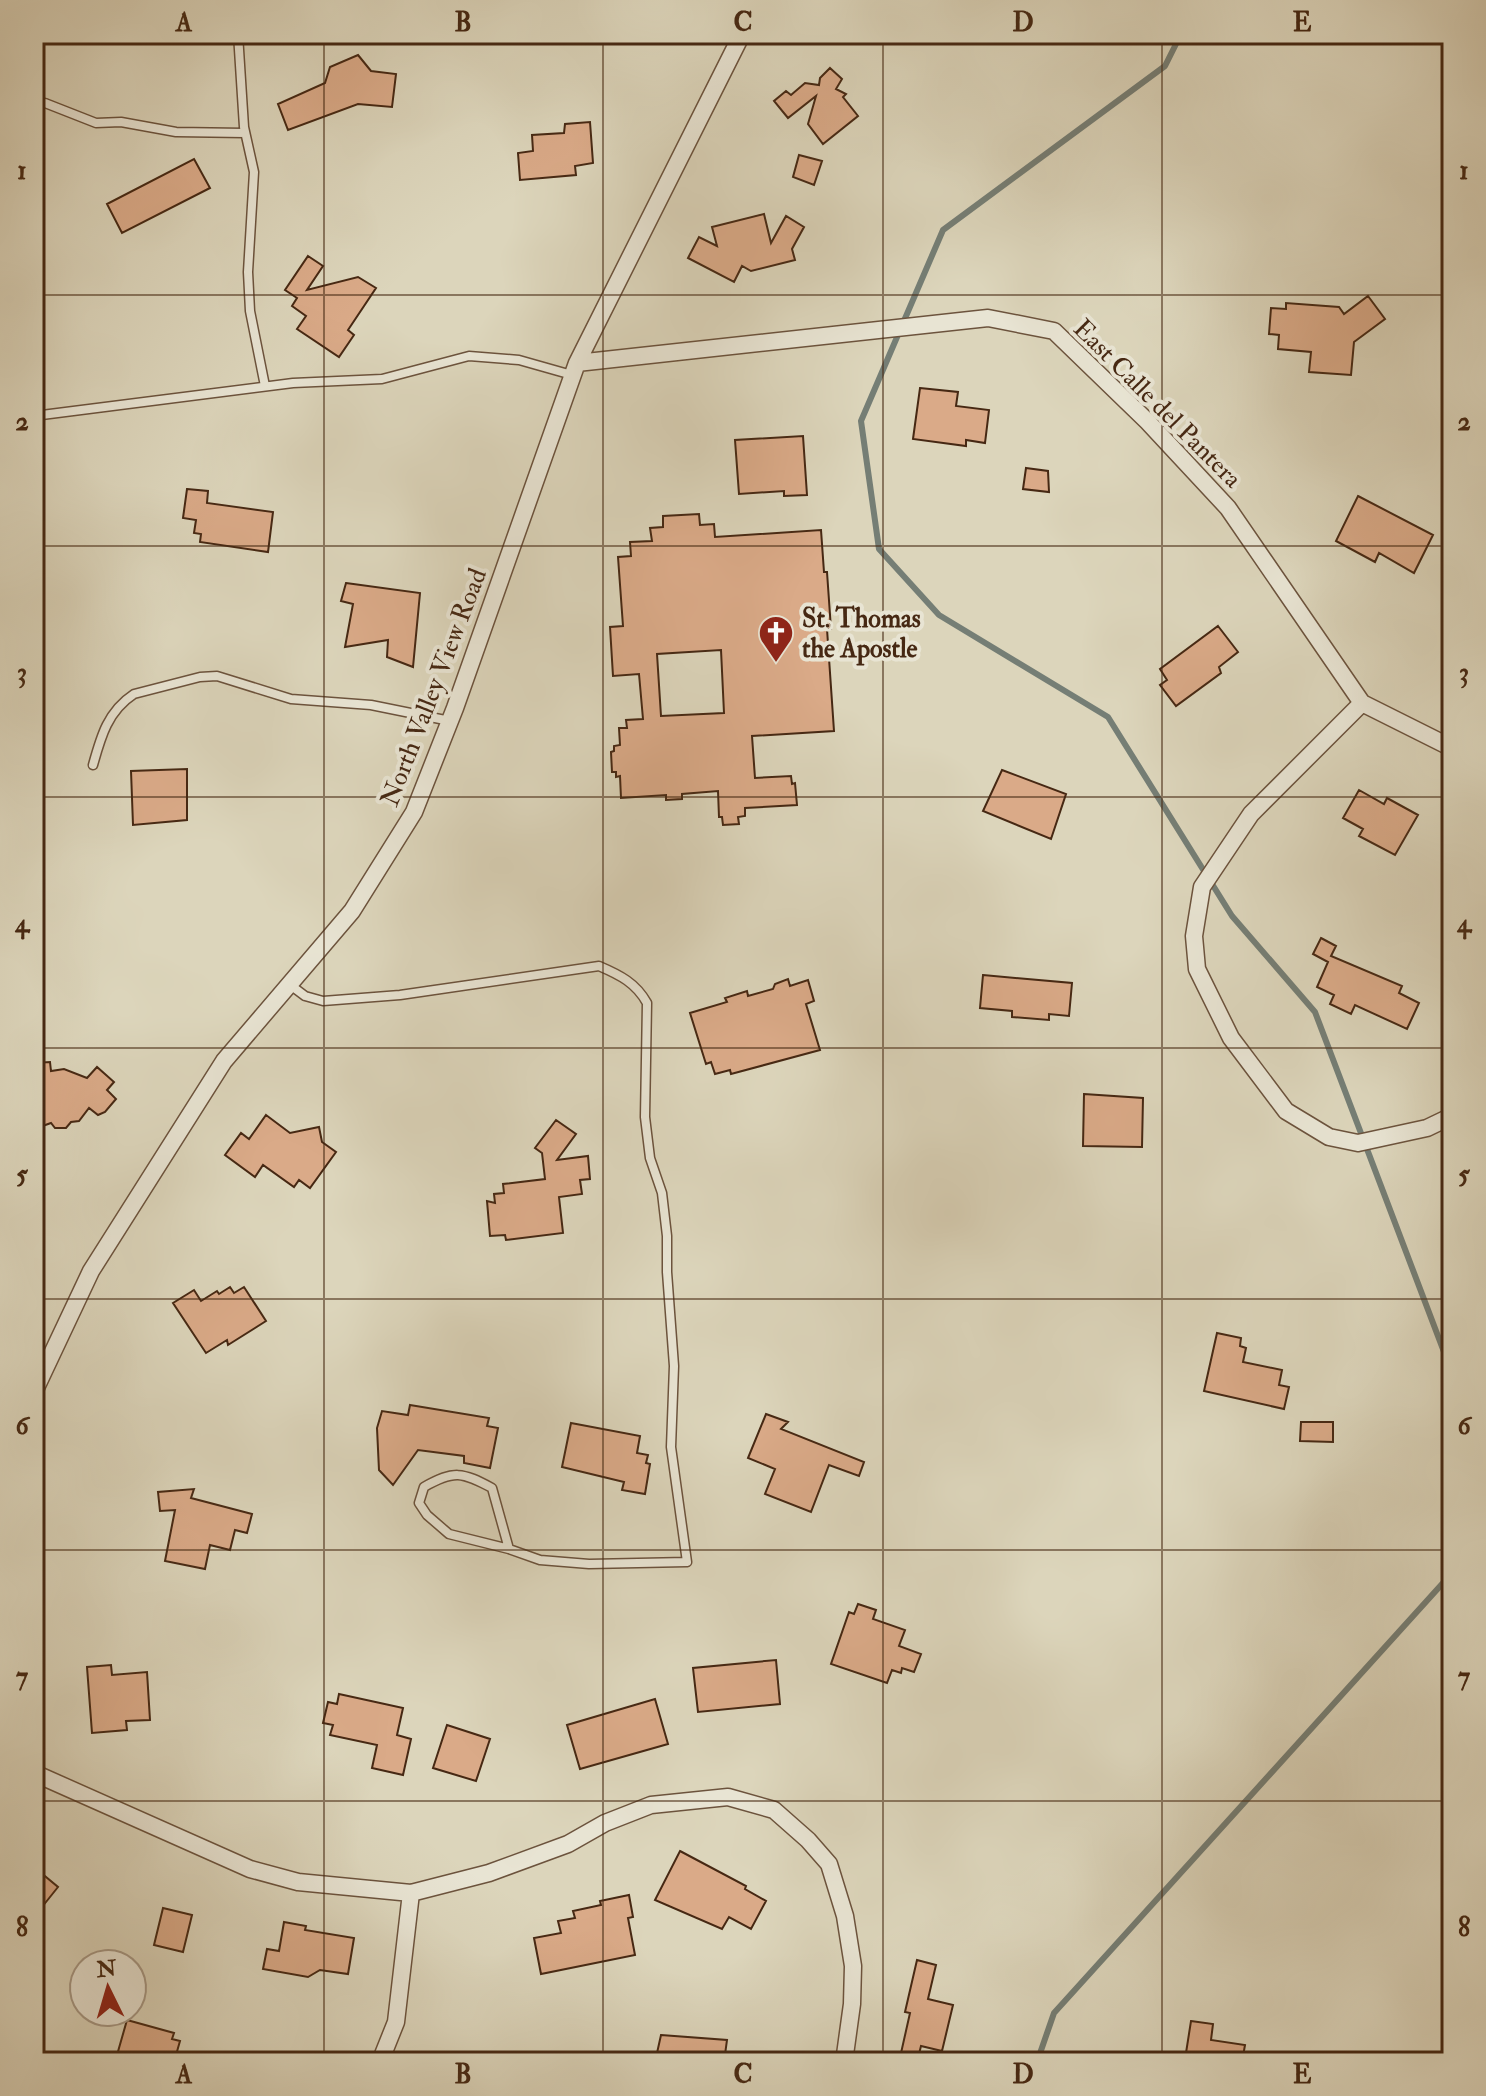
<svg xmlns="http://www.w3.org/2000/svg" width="1486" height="2096" font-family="'IM FELL Double Pica',serif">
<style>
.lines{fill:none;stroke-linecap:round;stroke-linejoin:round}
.stream{stroke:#757e75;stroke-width:6}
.building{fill:#daaa88;stroke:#462813;stroke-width:2;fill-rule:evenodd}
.lane-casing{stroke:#6c533d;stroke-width:11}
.street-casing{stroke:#6c533d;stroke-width:19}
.lane{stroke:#e8e4d3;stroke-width:8}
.street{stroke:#e8e4d3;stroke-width:16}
.grid{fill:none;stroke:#462813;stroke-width:2;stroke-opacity:0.55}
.labels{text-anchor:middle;stroke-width:8;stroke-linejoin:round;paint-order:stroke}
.street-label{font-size:26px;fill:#462813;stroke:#e8e4d3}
.poi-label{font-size:26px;font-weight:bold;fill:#462813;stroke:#e8e4d3;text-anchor:start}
.neatline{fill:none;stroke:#462813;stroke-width:3}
.grid-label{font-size:26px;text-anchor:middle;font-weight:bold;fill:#462813}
</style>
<rect width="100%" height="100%" fill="#dcd5bb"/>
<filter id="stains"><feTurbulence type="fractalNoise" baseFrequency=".0025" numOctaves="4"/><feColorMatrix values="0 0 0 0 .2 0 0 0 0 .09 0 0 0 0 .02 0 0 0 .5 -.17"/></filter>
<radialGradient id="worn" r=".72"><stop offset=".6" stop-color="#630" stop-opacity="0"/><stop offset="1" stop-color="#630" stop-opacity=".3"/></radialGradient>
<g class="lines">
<path class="stream" d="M 1181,34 L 1165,66 L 943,230 L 861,421 L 879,549 L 939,615 L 1108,717 L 1232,916 L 1315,1012 L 1452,1373
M 1037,2062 L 1054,2013 L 1452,1573"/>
</g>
<path class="building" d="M 358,55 L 371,71 L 396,74 L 392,107 L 358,104 L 288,130 L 278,104 L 325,83 L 330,67 Z
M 830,68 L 842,79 L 836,89 L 846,94 L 843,97 L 858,116 L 823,144 L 808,124 L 816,96 L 788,118 L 774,101 L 786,91 L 791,95 L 805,83 L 819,85 L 820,78 Z
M 590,122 L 593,163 L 575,166 L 576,175 L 520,180 L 518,153 L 533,151 L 532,135 L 564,133 L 565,124 Z
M 799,155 L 822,161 L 814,185 L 793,177 Z
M 194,159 L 210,188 L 122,233 L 107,204 Z
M 764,214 L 771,243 L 786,216 L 804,227 L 792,249 L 795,260 L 751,271 L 742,266 L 734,282 L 688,258 L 699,237 L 717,246 L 712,227 Z
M 308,256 L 323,266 L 307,290 L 358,277 L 376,288 L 348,330 L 354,335 L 339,357 L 297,329 L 306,316 L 292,306 L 297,298 L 285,290 Z
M 1368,296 L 1385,319 L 1354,342 L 1351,375 L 1309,372 L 1311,352 L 1278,349 L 1279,335 L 1269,334 L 1271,308 L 1286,309 L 1286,303 L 1339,307 L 1344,314 Z
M 920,388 L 958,392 L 956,406 L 989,410 L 985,443 L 966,440 L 966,446 L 913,439 Z
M 803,436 L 807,495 L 784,496 L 784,491 L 739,494 L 735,440 Z
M 1026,468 L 1048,471 L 1049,492 L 1023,489 Z
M 187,489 L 208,491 L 207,503 L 273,512 L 268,552 L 200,542 L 201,534 L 194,533 L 196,520 L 183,518 Z
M 1358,496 L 1433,535 L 1414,573 L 1379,553 L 1375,562 L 1336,541 Z
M 699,514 L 700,525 L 714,524 L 715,537 L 821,530 L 824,572 L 827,572 L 831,629 L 827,629 L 834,731 L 752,736 L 755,778 L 791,776 L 792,784 L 795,783 L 797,805 L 745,808 L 745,816 L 738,817 L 739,824 L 723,825 L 722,817 L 719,817 L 718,791 L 682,794 L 682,799 L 666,800 L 666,795 L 621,798 L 620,776 L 616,777 L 616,772 L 612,772 L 611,752 L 614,751 L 614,746 L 620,745 L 619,728 L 627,728 L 626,720 L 643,719 L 639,674 L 613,676 L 610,627 L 623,626 L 618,557 L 631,556 L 630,542 L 652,541 L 650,528 L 663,527 L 663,516 ZM 721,650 L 724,713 L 661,716 L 657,654 Z
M 346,583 L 420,593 L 413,667 L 387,657 L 388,640 L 345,647 L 353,604 L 341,601 Z
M 1218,626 L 1238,652 L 1219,667 L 1221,673 L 1176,706 L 1160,685 L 1167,680 L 1160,669 Z
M 187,769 L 187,820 L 133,825 L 131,771 Z
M 1002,770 L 1066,794 L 1051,839 L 983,811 Z
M 1359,790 L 1384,804 L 1387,798 L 1418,815 L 1395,855 L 1359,836 L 1363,829 L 1343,818 Z
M 1321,938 L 1336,946 L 1331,956 L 1402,986 L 1399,993 L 1419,1003 L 1407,1029 L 1355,1005 L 1351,1014 L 1330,1004 L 1334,995 L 1317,987 L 1328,962 L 1313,954 Z
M 983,975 L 1072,983 L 1069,1016 L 1049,1014 L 1049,1020 L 1012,1017 L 1012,1011 L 980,1008 Z
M 788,979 L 790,986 L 808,980 L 814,1001 L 806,1004 L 820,1050 L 731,1074 L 730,1070 L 715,1074 L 711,1062 L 706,1064 L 690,1013 L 727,1002 L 725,998 L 747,991 L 748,996 L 773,989 L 775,984 Z
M 50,1062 L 51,1071 L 64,1069 L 87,1078 L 97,1067 L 114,1082 L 107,1090 L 116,1099 L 105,1112 L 98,1115 L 89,1108 L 79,1121 L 71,1122 L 66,1128 L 55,1128 L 51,1123 L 34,1129 L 34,1063 Z
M 1084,1094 L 1143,1098 L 1142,1147 L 1083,1146 Z
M 266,1115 L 290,1133 L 319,1127 L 322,1142 L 336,1152 L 310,1188 L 299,1180 L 294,1187 L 263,1165 L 255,1177 L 225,1155 L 241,1133 L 249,1139 Z
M 556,1120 L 576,1134 L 557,1160 L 588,1156 L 590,1179 L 580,1180 L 582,1194 L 559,1197 L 563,1233 L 506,1240 L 505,1235 L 490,1236 L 487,1201 L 495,1203 L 494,1194 L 504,1193 L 503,1184 L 545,1179 L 542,1153 L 535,1148 Z
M 230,1287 L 234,1293 L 244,1287 L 266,1321 L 228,1345 L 227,1340 L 206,1353 L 173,1303 L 194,1290 L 201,1301 L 217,1291 L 219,1294 Z
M 1217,1333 L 1241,1338 L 1240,1346 L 1246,1348 L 1243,1362 L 1282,1370 L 1279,1385 L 1289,1387 L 1284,1409 L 1204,1391 Z
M 410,1405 L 489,1418 L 487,1426 L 498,1428 L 490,1468 L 464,1463 L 464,1456 L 418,1450 L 393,1485 L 379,1470 L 377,1428 L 382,1411 L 408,1415 Z
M 766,1414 L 788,1422 L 781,1429 L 864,1462 L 859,1476 L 829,1465 L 811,1512 L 765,1494 L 775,1469 L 748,1458 Z
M 1301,1422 L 1333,1422 L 1333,1442 L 1300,1441 Z
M 571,1423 L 640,1436 L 637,1453 L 648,1455 L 646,1463 L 650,1464 L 645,1494 L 622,1490 L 624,1482 L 562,1467 Z
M 194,1489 L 191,1498 L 252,1514 L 247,1533 L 235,1530 L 230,1550 L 210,1545 L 205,1569 L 165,1561 L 175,1510 L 160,1511 L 158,1492 Z
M 858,1604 L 876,1610 L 873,1619 L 905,1630 L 899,1646 L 921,1654 L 914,1672 L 902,1668 L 901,1673 L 892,1670 L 887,1683 L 831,1664 L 849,1612 L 854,1614 Z
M 776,1660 L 780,1704 L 698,1712 L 693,1668 Z
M 111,1665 L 112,1675 L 147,1672 L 150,1720 L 126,1721 L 127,1730 L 92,1733 L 87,1667 Z
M 339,1694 L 403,1708 L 397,1735 L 411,1739 L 403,1775 L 372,1768 L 377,1745 L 330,1735 L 333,1725 L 323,1723 L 328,1702 L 337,1704 Z
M 655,1699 L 668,1744 L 580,1769 L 567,1725 Z
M 447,1725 L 490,1739 L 476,1781 L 433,1768 Z
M 680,1851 L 746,1886 L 745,1889 L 766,1901 L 751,1929 L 729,1917 L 722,1929 L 655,1900 Z
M 34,1867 L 58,1887 L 34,1917 Z
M 629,1895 L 633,1917 L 628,1918 L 635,1955 L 541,1974 L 534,1938 L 561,1933 L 558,1921 L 575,1918 L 573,1911 L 601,1905 L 600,1901 Z
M 163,1908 L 192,1915 L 183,1952 L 154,1945 Z
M 284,1922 L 306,1926 L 305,1930 L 354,1938 L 348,1974 L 320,1970 L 308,1977 L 263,1969 L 267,1949 L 279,1951 Z
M 917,1960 L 936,1965 L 928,1999 L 953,2005 L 942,2051 L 921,2046 L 917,2062 L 899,2062 L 910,2013 L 905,2012 Z
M 127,2020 L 174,2033 L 172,2039 L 180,2041 L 174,2062 L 115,2062 Z
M 1191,2021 L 1213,2024 L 1211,2040 L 1245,2045 L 1242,2062 L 1199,2062 L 1200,2055 L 1186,2053 Z
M 661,2035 L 727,2040 L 724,2062 L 655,2062 Z"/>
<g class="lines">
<defs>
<path id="lane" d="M 238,34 L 244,127 L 254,172 L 248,272 L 250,311 L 265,386
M 34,104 L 45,103 L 96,123 L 121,122 L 176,132 L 245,133
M 34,416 L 293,383 L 382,379 L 469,356 L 519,360 L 572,375
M 93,765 C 101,736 108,711 134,694 L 200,677 L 217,676 L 291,699 L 371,705 L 450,721
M 289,984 L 305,996 L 323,1001 L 400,995 L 599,966 C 620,975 636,983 647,1003 L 645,1117 L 650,1158 L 662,1193 L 667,1236 L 667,1272 L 674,1366 L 671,1447 L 687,1562 L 589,1564 L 540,1560 L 509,1549 L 449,1534 L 427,1515 L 419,1503 L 424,1487 C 454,1470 462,1472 492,1488 L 509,1549"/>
<path id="street" d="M 577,363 L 988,318 L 1054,331 L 1148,422 L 1228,508 L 1362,703 L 1452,748
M 1362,703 L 1251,814 L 1202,887 L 1194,936 L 1197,969 L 1231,1038 L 1286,1111 L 1329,1137 L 1358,1143 L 1427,1128 L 1452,1116
M 34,1392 L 91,1271 L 224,1061 L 352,911 L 414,812 L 455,708 L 577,363 L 742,34
M 34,1773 L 250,1869 L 298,1882 L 411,1893 L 489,1873 L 568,1844 L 605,1823 L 651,1805 L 728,1797 L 774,1810 L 808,1840 L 829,1864 L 845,1916 L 853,1966 L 852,2004 L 844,2062
M 380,2062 L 396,2022 L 411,1893"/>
</defs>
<use href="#lane" class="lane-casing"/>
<use href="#street" class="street-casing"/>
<use href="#lane" class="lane"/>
<use href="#street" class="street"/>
</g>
<path class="grid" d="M 324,34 L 324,2062M 603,34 L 603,2062M 883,34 L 883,2062M 1162,34 L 1162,2062M 34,295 L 1452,295M 34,546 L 1452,546M 34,797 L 1452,797M 34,1048 L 1452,1048M 34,1299 L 1452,1299M 34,1550 L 1452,1550M 34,1801 L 1452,1801"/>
<defs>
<symbol id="church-pin" viewBox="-11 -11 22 30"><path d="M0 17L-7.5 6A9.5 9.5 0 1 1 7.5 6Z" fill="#8f2418" stroke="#e8e4d3"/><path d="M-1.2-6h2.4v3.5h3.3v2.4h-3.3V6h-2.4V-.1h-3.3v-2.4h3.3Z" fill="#fff"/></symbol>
</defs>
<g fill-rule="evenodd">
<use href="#church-pin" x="756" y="613" width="40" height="54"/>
</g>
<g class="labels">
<g class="street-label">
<text transform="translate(1158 403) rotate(45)" y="9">East Calle del Pantera</text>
<text transform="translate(433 687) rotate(-69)" y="9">North Valley View Road</text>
</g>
<g class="poi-label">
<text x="802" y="627">St. Thomas<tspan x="802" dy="30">the Apostle</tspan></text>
</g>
</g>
<rect width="1486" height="2096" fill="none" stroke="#dcd5bb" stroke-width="88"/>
<g transform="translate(108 1988) rotate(355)"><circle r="38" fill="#e8e4d3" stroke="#a79986" stroke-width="2"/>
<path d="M0-6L14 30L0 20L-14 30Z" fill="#8f2418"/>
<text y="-12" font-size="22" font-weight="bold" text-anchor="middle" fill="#462813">N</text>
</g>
<rect x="44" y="44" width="1398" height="2008" class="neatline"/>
<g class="grid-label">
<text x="184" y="31">A</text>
<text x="463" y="31">B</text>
<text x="743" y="31">C</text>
<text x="1023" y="31">D</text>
<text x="1302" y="31">E</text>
<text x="22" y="179">1</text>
<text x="1464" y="179">1</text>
<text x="22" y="430">2</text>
<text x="1464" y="430">2</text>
<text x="22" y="681">3</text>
<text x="1464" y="681">3</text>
<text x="22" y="932">4</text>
<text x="1464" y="932">4</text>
<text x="22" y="1183">5</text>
<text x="1464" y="1183">5</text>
<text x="22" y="1434">6</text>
<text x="1464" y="1434">6</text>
<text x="22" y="1685">7</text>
<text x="1464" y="1685">7</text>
<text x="22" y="1936">8</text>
<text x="1464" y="1936">8</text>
<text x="184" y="2083">A</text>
<text x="463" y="2083">B</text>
<text x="743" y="2083">C</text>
<text x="1023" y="2083">D</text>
<text x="1302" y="2083">E</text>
</g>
<rect width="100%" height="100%" filter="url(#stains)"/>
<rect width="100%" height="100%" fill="url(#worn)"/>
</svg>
